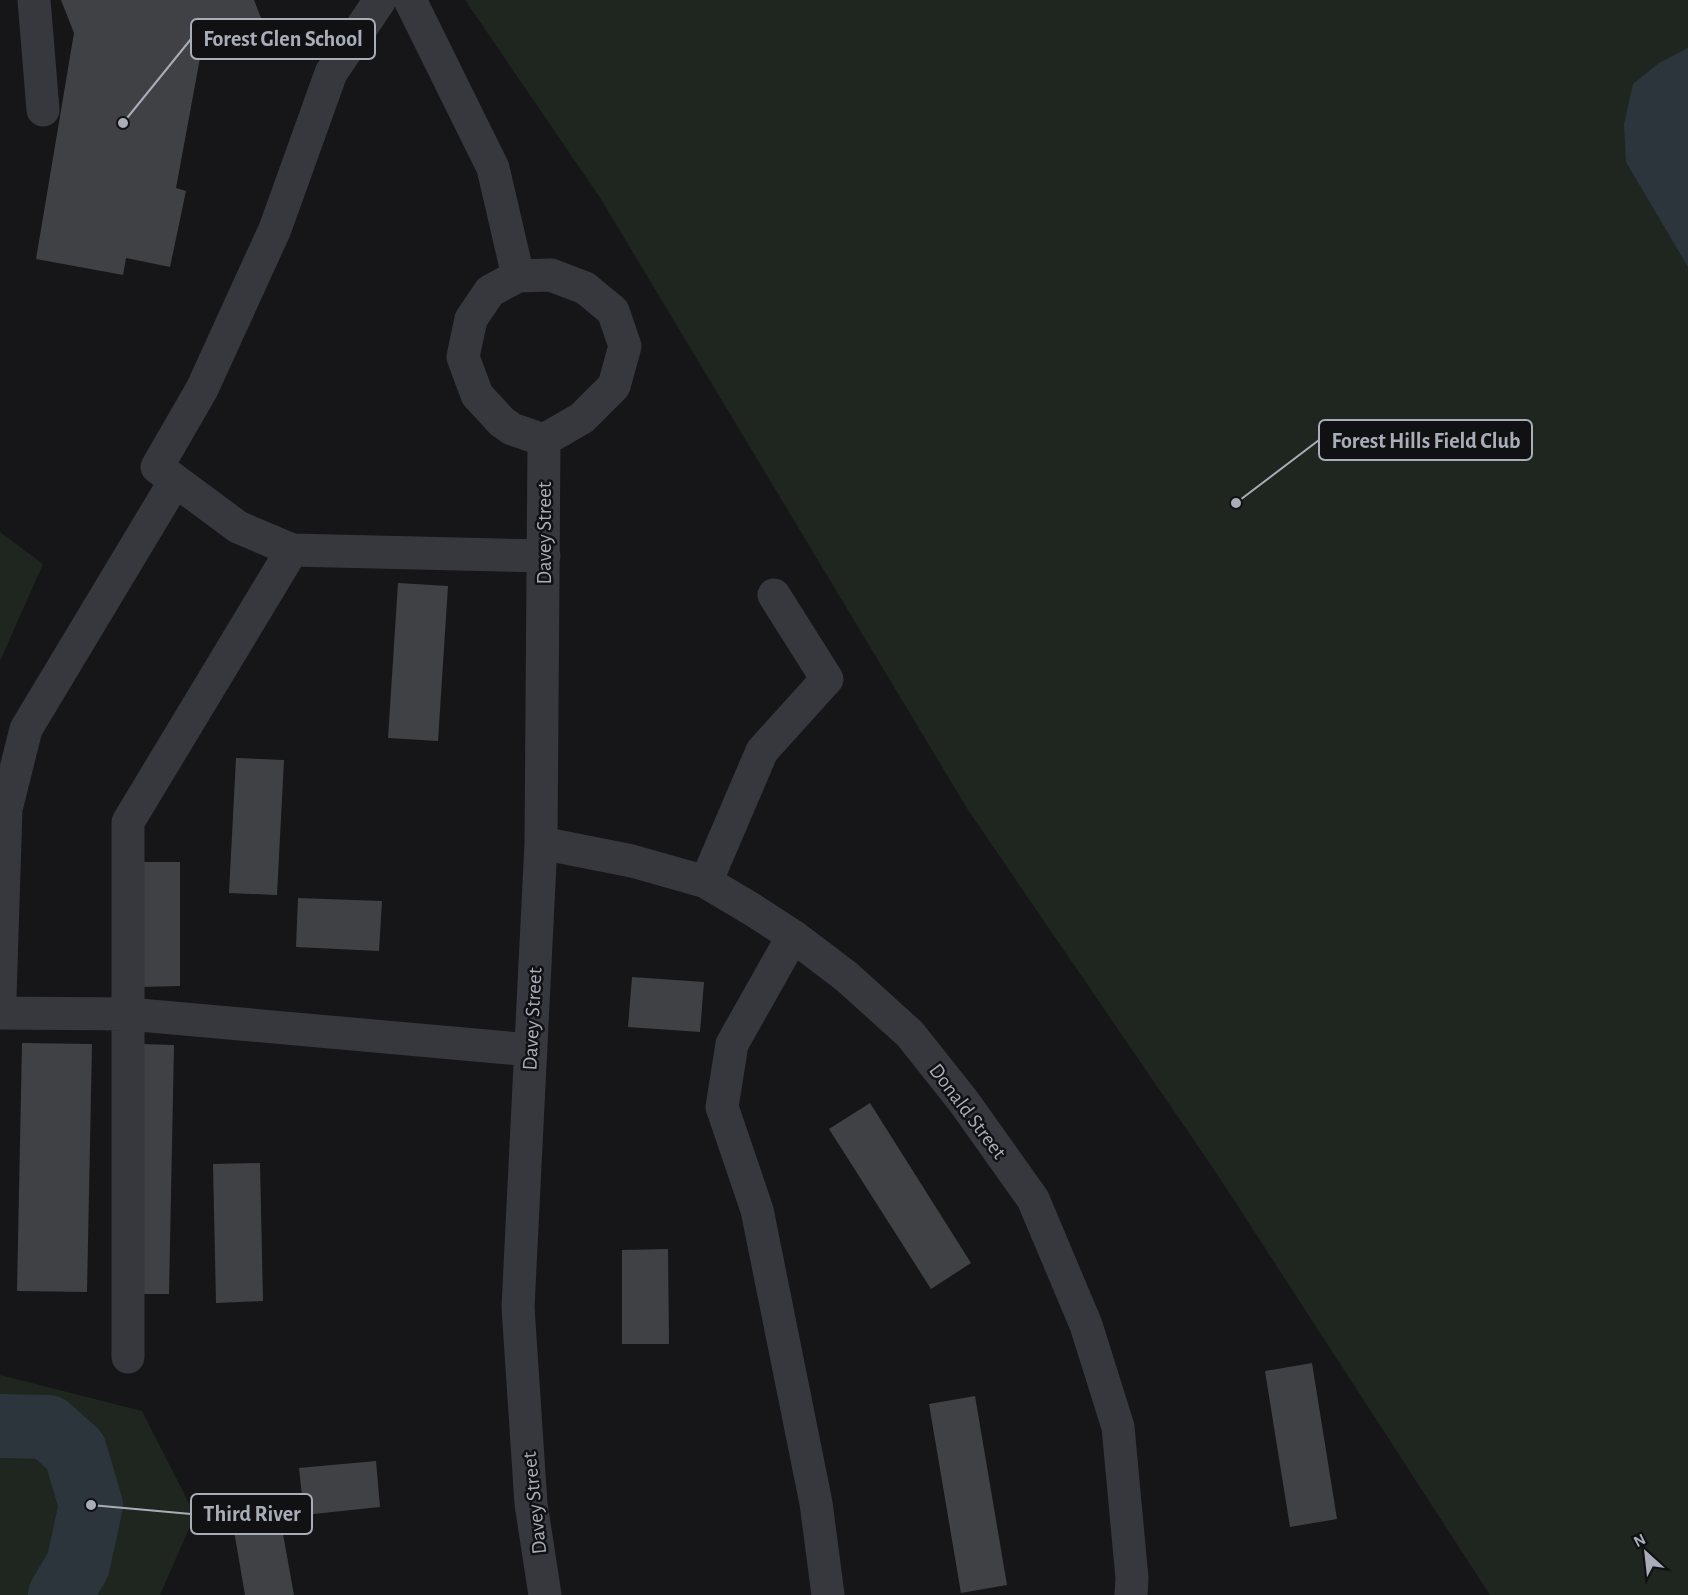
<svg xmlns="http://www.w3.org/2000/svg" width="1688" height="1595" font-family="'Alegreya Sans',sans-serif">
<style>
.green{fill:#1e261f}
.water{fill:#2c353c}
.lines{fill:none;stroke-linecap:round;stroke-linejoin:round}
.river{stroke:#2c353c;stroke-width:64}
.building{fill:#404145}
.minor{stroke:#37383d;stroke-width:33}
.labels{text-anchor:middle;stroke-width:5;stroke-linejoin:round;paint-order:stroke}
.street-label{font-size:21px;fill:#a8adb8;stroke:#111113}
.leader{fill:none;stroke:#a8adb8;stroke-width:2}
.callout-dot{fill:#a8adb8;stroke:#111113;stroke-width:2}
.callout{fill:#111113;stroke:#a8adb8;stroke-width:2}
.callout-label{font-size:22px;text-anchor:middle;font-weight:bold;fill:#a8adb8}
</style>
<rect width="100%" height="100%" fill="#161618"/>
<path class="green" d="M 465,0 L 1688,0 L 1688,1595 L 1490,1595 L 1217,1174 L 968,810 L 599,196 Z
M 0,532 L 43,564 L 0,661 Z
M 0,1375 L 142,1411 L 195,1515 L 160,1595 L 0,1595 Z"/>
<path class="water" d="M 1688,48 L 1688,267 L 1626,162 L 1624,124 L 1633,84 L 1659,63 Z"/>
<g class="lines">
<path class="river" d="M 0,1426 L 48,1427 L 75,1451 L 91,1505 L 78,1565 L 60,1595"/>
</g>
<path class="building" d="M 61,0 L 254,0 L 261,18 L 200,58 L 176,188 L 186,191 L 170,267 L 126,258 L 123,275 L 36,259 L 74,33 Z
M 398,583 L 448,586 L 438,741 L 388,738 Z
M 236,758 L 284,760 L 277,895 L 229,893 Z
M 139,862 L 180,862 L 180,986 L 139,987 Z
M 298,898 L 382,901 L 379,951 L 296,947 Z
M 632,977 L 704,982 L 700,1032 L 628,1027 Z
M 22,1043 L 92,1044 L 87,1292 L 17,1291 Z
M 141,1044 L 174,1045 L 169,1294 L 136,1294 Z
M 870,1103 L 971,1263 L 931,1289 L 829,1129 Z
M 260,1163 L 263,1301 L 216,1303 L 213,1164 Z
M 668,1249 L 669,1344 L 622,1344 L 622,1250 Z
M 1312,1363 L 1337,1519 L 1290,1527 L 1265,1371 Z
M 975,1396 L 1007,1585 L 961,1593 L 929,1404 Z
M 376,1461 L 380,1507 L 304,1515 L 299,1468 Z
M 281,1523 L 294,1595 L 245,1595 L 234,1531 Z"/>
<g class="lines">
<path class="minor" d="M 34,0 L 43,110
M 410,0 L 493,168 L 518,276
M 551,275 L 585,288 L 613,311 L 625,346 L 614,386 L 582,418 L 544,440 L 512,429 L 502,422 L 477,395 L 463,357 L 471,319 L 490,291 L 518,276 Z
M 544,440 L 541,843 L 518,1307 L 531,1504 L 545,1595
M 292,550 L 238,527 L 157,467 L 202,389 L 275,229 L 331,73 L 380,0
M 541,843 L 632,861 L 706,882 L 753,910 L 793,936 L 847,977 L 910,1034 L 964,1102 L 1033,1199 L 1086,1325 L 1118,1427 L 1132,1578 L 1131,1595
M 706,882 L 762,751 L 827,679 L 774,595
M 793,936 L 732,1044 L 722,1107 L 757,1210 L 816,1503 L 828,1595
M 0,997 L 6,809 L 26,729 L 175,481
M 0,1013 L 128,1014 L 531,1050
M 128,1357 L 128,822 L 292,550 L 544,556"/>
</g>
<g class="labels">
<g class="street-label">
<text transform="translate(544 533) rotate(-90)" y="7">Davey Street</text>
<text transform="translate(532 1019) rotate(-87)" y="7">Davey Street</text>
<text transform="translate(968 1111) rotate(53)" y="7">Donald Street</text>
<text transform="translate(534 1503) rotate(-96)" y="7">Davey Street</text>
</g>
</g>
<path class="leader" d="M123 123L191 39M1236 503L1319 440M91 1505L191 1514"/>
<g class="callout-dot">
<circle cx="123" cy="123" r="6"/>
<circle cx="1236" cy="503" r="6"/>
<circle cx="91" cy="1505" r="6"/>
</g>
<g class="callout">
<rect x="191" y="19" width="184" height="40" rx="6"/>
<rect x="1319" y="420" width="213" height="40" rx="6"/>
<rect x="191" y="1494" width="121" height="40" rx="6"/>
</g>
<g class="callout-label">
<text x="283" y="46">Forest Glen School</text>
<text x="1426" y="448">Forest Hills Field Club</text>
<text x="252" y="1521">Third River</text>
</g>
<g transform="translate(1646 1553) rotate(333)" stroke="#111113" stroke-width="4.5" paint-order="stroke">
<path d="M0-4.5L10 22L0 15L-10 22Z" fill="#a8adb8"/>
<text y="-9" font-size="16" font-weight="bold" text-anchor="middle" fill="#a8adb8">N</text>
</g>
</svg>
